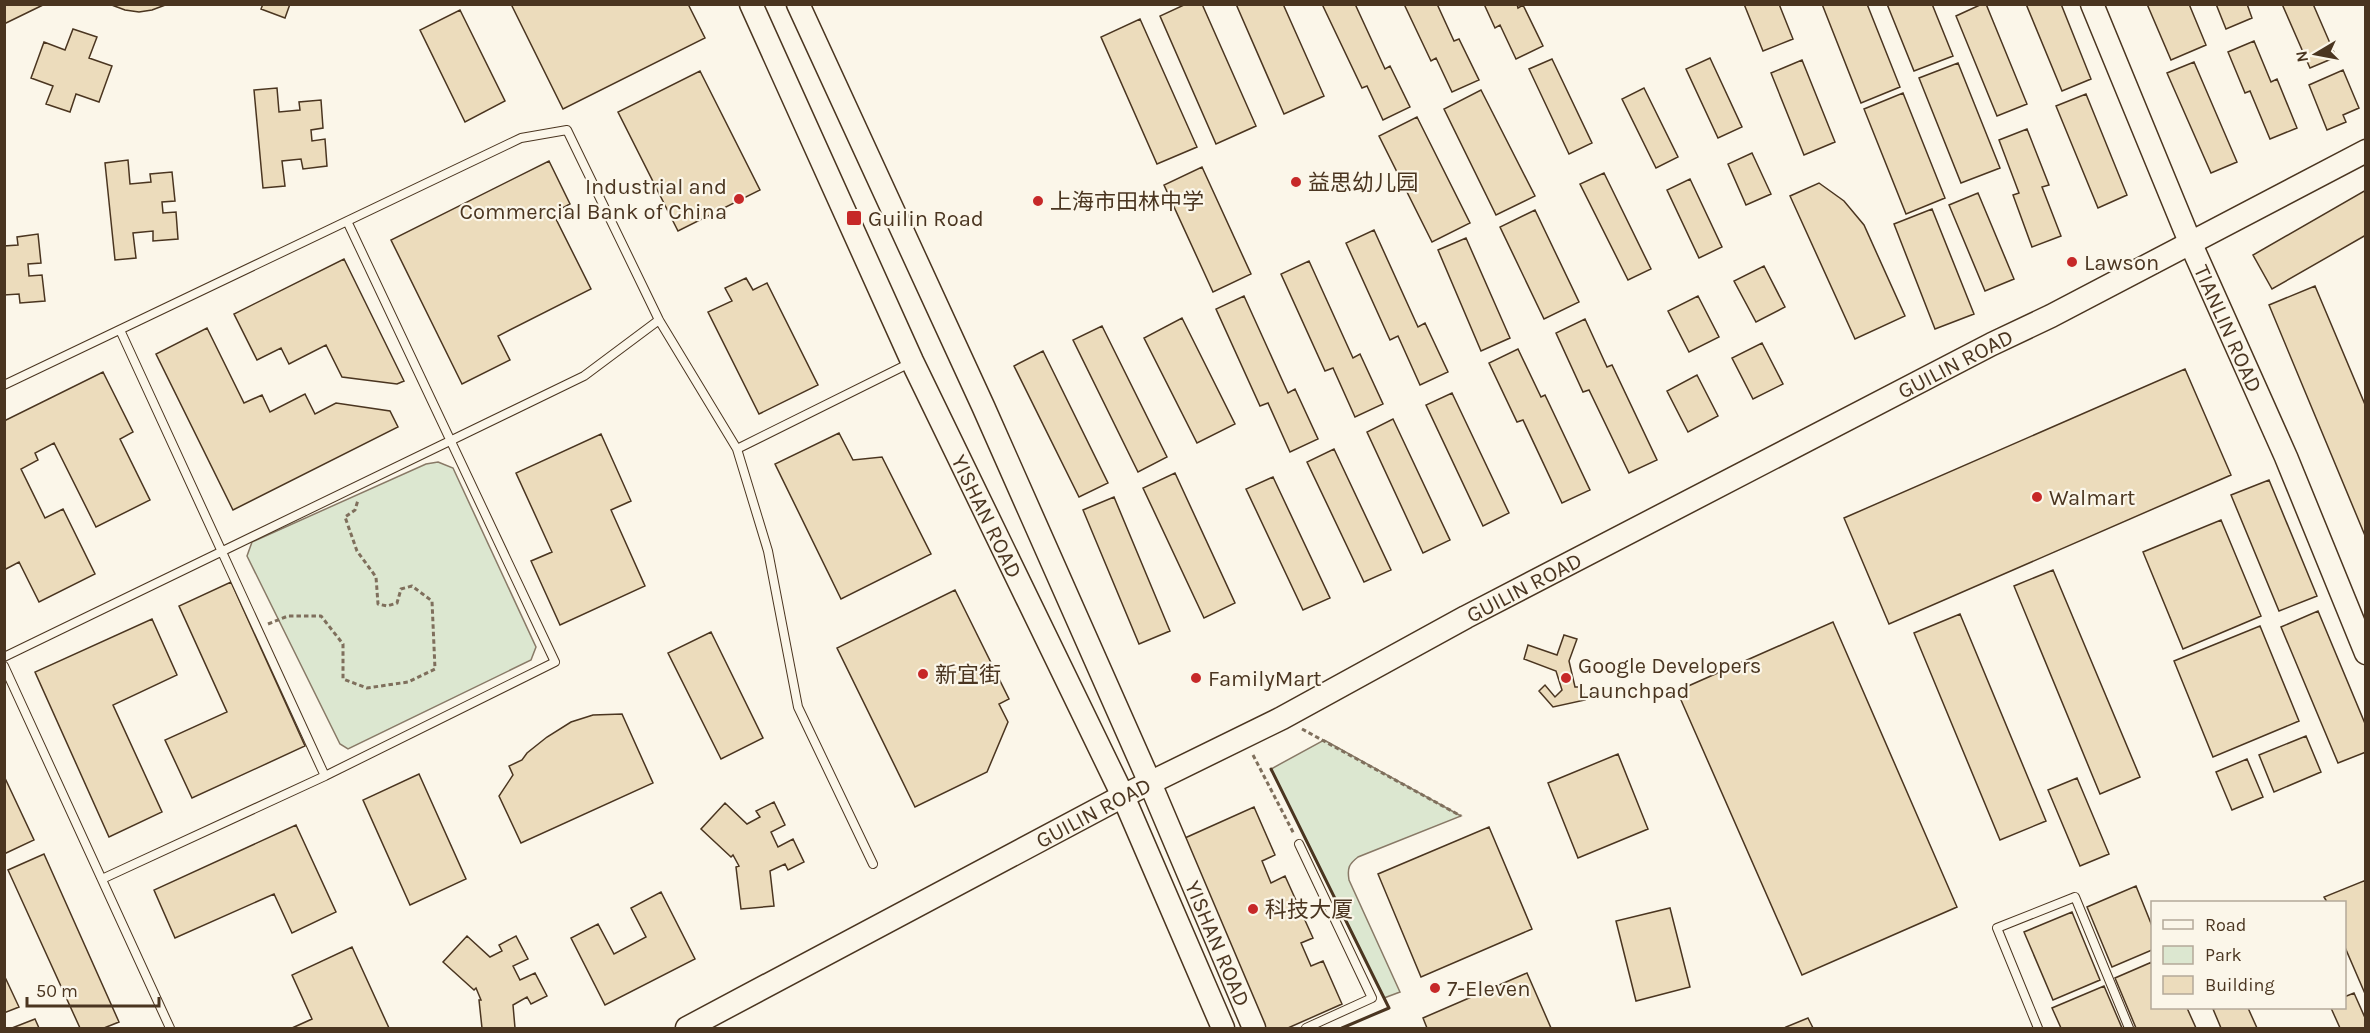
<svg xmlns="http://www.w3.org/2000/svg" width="2370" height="1033" font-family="Karla,'Noto Sans SC',sans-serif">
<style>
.green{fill:#dce7d0;stroke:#887966;stroke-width:1.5}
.building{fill:#ecdcbc;stroke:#4a3520;stroke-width:1.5}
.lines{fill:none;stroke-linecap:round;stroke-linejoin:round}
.lane-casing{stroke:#4a3520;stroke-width:10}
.secondary-casing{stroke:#4a3520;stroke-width:25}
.path{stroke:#7f6f5c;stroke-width:3;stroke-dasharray:4.5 3;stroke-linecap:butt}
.lane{stroke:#fbf6e9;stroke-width:8}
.secondary{stroke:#fbf6e9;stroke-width:22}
.wall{stroke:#4a3520;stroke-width:3}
.poi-dot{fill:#c62828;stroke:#fbf6e9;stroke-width:2}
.labels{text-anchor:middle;stroke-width:4.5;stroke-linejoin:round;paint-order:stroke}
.poi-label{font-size:22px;fill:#4a3520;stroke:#fbf6e9;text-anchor:start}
.street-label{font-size:22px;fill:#4a3520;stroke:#fbf6e9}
</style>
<rect width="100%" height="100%" fill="#fbf6e9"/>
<path class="green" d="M 438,462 L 453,468 L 536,647 L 531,660 L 348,749 L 340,744 L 247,556 L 252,542 L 426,464 Z
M 1324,740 L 1461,816 L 1358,857 C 1349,864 1347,868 1349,880 L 1400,992 L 1384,998 L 1271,769 Z"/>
<path class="building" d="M 4,4 L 45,4 L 4,24 Z
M 109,4 L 168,4 L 152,10 L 139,12 L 125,10 Z
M 263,4 L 290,4 L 285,18 L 261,9 Z
M 511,4 L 688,4 L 705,38 L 563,109 Z
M 1186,4 L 1202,4 L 1256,126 L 1216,144 L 1160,16 Z
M 1236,4 L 1283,4 L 1324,96 L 1284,114 Z
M 1322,4 L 1355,4 L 1385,69 L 1390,66 L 1410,107 L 1383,120 L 1367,86 L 1362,88 Z
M 1404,4 L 1437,4 L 1454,41 L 1459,39 L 1479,80 L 1452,92 L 1436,58 L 1431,61 Z
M 1484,4 L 1517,4 L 1518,8 L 1523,5 L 1543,46 L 1516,59 L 1500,25 L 1495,28 Z
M 1744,4 L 1779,4 L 1793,39 L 1763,51 Z
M 1822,4 L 1867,4 L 1900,87 L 1861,103 Z
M 1887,4 L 1932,4 L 1953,56 L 1914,71 Z
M 1982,4 L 1986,4 L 2027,104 L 1997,116 L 1956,16 Z
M 2026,4 L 2061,4 L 2091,79 L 2062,91 Z
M 2147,4 L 2189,4 L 2206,45 L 2171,60 Z
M 2216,4 L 2247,4 L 2252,18 L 2226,29 Z
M 2282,4 L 2313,4 L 2336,57 L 2310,68 Z
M 460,10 L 505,101 L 465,122 L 420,30 Z
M 1140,19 L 1197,147 L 1157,164 L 1101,37 Z
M 73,29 L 97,37 L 89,58 L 112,66 L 99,102 L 76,94 L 70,112 L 46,104 L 53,86 L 31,78 L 44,42 L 65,50 Z
M 2254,41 L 2271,82 L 2277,79 L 2297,128 L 2270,139 L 2250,91 L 2245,93 L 2228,52 Z
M 1710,58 L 1742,127 L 1718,138 L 1686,69 Z
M 1552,59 L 1592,143 L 1569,154 L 1529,69 Z
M 1802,60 L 1835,142 L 1804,155 L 1771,73 Z
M 2194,62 L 2237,162 L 2211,173 L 2167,73 Z
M 1958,63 L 2000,168 L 1961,183 L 1919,78 Z
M 2343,70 L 2359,108 L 2343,115 L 2346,122 L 2327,130 L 2309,85 Z
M 700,71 L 760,190 L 678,231 L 618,112 Z
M 277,88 L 279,112 L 300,110 L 299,102 L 321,100 L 323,128 L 311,130 L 312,141 L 325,139 L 327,166 L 303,169 L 301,159 L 282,161 L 285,186 L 263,188 L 254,90 Z
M 1644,88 L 1678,157 L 1656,168 L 1622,99 Z
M 1481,90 L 1535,196 L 1496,215 L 1444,109 Z
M 1903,93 L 1945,198 L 1906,214 L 1864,109 Z
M 2086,94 L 2127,195 L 2098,208 L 2056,106 Z
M 1417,117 L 1470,223 L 1432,242 L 1379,136 Z
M 2027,129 L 2049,185 L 2042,187 L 2061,236 L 2032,247 L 2013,195 L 2019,193 L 1999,140 Z
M 1752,153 L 1771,194 L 1746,205 L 1728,164 Z
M 128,160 L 130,184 L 151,182 L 150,174 L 172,172 L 175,201 L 162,202 L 163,213 L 176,212 L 178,239 L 153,241 L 153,231 L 133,233 L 136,258 L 115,260 L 105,163 Z
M 549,161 L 570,204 L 553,213 L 591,289 L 498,336 L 510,360 L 462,384 L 391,240 Z
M 1202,167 L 1251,274 L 1213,292 L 1164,185 Z
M 1604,173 L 1651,269 L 1628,280 L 1580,184 Z
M 1690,179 L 1722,247 L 1699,258 L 1667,190 Z
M 1819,183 L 1844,201 L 1864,225 L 1905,316 L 1855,339 L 1790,196 Z
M 2366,190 L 2366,235 L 2272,289 L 2253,255 Z
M 1978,193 L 2014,279 L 1985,291 L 1949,205 Z
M 1932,209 L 1974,314 L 1935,329 L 1894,224 Z
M 1535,210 L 1579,302 L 1544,319 L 1500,227 Z
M 1374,230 L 1418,327 L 1425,323 L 1448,372 L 1420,385 L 1398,336 L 1390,340 L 1346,243 Z
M 38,234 L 41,263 L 28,264 L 29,276 L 42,275 L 45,301 L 20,303 L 19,294 L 4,295 L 4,246 L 18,245 L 17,237 Z
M 1466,238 L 1510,338 L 1481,351 L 1438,250 Z
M 344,259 L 404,381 L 397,384 L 342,377 L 326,345 L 289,364 L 281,348 L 257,360 L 234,314 Z
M 1309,261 L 1353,358 L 1360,354 L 1383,404 L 1355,417 L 1333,368 L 1325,371 L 1281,274 Z
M 1764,266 L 1785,307 L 1756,322 L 1734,281 Z
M 746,278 L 753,290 L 767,283 L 818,385 L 759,414 L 708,312 L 732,301 L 725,288 Z
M 2315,286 L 2366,407 L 2366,538 L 2269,305 Z
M 1244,296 L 1288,393 L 1295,389 L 1318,439 L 1290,452 L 1268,403 L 1260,406 L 1216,309 Z
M 1698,296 L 1719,337 L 1689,352 L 1668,311 Z
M 1182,318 L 1235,424 L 1197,443 L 1144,338 Z
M 1585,319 L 1607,367 L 1612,365 L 1657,460 L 1629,473 L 1589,390 L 1583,392 L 1556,333 Z
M 1102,326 L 1167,457 L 1138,472 L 1073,340 Z
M 207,328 L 244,403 L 262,395 L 270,412 L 305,394 L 315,414 L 336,403 L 390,411 L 398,427 L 233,510 L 156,354 Z
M 1762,343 L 1783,384 L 1753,399 L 1732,358 Z
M 1518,349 L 1541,397 L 1545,395 L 1590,490 L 1562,503 L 1523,420 L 1517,422 L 1489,363 Z
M 1043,351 L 1108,483 L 1079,497 L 1014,366 Z
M 2185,369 L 2231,475 L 1889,624 L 1844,518 Z
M 103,372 L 133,432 L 120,439 L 150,500 L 96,527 L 54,443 L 35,453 L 38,460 L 21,469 L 45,518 L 63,509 L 95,574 L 39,602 L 19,562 L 6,569 L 4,566 L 4,421 Z
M 1697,375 L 1718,416 L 1688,432 L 1667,391 Z
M 1452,393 L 1509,513 L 1483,526 L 1426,405 Z
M 1393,419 L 1450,540 L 1423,553 L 1367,432 Z
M 839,433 L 853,460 L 882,457 L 931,554 L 841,599 L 775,464 Z
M 601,434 L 631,501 L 611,510 L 645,586 L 560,625 L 531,561 L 552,552 L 516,473 Z
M 1334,449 L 1391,570 L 1364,582 L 1307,462 Z
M 1175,473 L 1235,603 L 1204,618 L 1143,488 Z
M 1273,477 L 1330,598 L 1303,610 L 1246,489 Z
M 2269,480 L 2317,596 L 2279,611 L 2231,495 Z
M 1114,497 L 1170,631 L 1139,644 L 1083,510 Z
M 2221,520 L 2261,616 L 2183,649 L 2143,552 Z
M 2053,570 L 2140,777 L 2100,794 L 2014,586 Z
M 231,582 L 305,746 L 192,798 L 165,740 L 227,712 L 179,606 Z
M 955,590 L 1009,699 L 999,704 L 1008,722 L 987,772 L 915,807 L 837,648 Z
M 2318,611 L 2366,726 L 2366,752 L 2338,763 L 2281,627 Z
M 1960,614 L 2046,821 L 2000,840 L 1914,633 Z
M 152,619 L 177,675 L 113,705 L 162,812 L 109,837 L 35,672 Z
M 1833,622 L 1957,907 L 1802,975 L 1677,691 Z
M 2260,626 L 2299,721 L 2213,757 L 2174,661 Z
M 711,632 L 763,738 L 721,759 L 668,653 Z
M 1564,635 L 1577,639 L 1569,661 L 1575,687 L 1582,687 L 1585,700 L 1553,707 L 1539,691 L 1545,685 L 1555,697 L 1562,690 L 1556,671 L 1524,659 L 1528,645 L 1557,655 Z
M 622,714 L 653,783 L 521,843 L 499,796 L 513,775 L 509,766 L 522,760 L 527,753 L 547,737 L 571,722 L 593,715 Z
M 2306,736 L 2321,772 L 2274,792 L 2259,755 Z
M 1618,754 L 1648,829 L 1578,858 L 1548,783 Z
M 2247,759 L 2263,797 L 2232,810 L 2216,772 Z
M 419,774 L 466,879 L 410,905 L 363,800 Z
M 4,776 L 34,840 L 4,854 Z
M 2077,778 L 2109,854 L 2080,866 L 2048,790 Z
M 774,802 L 785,825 L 771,832 L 778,847 L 793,839 L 804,862 L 788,870 L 785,864 L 770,871 L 774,906 L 741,909 L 736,867 L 739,866 L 733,855 L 731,857 L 701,829 L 725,803 L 747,824 L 760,817 L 756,811 Z
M 1254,807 L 1275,855 L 1262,861 L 1271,883 L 1285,876 L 1313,938 L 1301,943 L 1311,966 L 1323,961 L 1342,1004 L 1288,1028 L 1259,1028 L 1176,842 Z
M 296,825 L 336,912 L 292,933 L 274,894 L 175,938 L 154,890 Z
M 1489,827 L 1532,929 L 1421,977 L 1378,874 Z
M 44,854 L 119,1022 L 104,1028 L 80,1028 L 8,870 Z
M 2366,880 L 2366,996 L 2344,945 L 2344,902 L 2327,902 L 2324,897 Z
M 2136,886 L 2152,926 L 2152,950 L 2112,967 L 2087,907 Z
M 661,892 L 695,959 L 605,1005 L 571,938 L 598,924 L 614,954 L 646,937 L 631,908 Z
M 1670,908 L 1690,987 L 1636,1001 L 1616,921 Z
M 2072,912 L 2100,980 L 2053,1000 L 2024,932 Z
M 467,936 L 490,957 L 502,951 L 499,945 L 516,936 L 528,959 L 513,966 L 520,980 L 535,973 L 547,996 L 531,1004 L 527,997 L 513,1005 L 515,1028 L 482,1028 L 479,1000 L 481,1000 L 476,988 L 474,990 L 443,962 Z
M 352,947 L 389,1028 L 292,1028 L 312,1019 L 292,975 Z
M 2152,962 L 2152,1008 L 2187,1008 L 2196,1028 L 2136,1028 L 2115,978 Z
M 1527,973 L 1551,1028 L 1427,1028 L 1423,1018 Z
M 4,975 L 19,1007 L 4,1013 Z
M 2104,986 L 2122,1028 L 2061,1028 L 2052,1008 Z
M 2354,993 L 2366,1020 L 2366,1028 L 2340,1028 L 2331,1008 L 2344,1008 L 2344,997 Z
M 2217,1008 L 2248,1008 L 2257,1028 L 2221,1028 L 2213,1009 Z
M 1808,1018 L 1813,1028 L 1787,1028 L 1786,1027 Z
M 35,1019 L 39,1028 L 12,1028 Z"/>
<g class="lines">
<defs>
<path id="lane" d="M 120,330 L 325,776
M 4,385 L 521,138 L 567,130 L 659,320 L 737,449 L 768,551 L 798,707 L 873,864
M 737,449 L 912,362
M 4,657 L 584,376 L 659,320
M 4,666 L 170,1028
M 1299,844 L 1372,998 L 1306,1028
M 102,879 L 325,776 L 555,662 L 347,221
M 2038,1028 L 1997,928 L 2075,897 L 2129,1028"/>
<g id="secondary">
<path id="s1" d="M 751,4 L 912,361 L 1123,796 L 1223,1028"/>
<path id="s2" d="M 798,4 L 983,406 L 1150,783 L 1254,1028"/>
<path id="s3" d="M 2092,4 L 2190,242 L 2286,457 L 2366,653"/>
<path id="s4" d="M 687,1028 L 1123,796 L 1282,718 L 1466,617 L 1992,344 L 2051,316 L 2366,151"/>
</g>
</defs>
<use href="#lane" class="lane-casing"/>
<use href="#secondary" class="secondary-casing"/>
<path class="path" d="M 268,624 L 288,616 L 321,616 L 343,644 L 343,679 L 367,688 L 408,682 L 435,669 L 432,601 L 412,586 L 401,589 L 397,603 L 387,606 L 378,604 L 376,577 L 357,551 L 345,517 L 355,510 L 358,500
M 1302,729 L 1461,816
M 1253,755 L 1294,834"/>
<use href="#lane" class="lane"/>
<use href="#secondary" class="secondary"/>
<path class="wall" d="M 1271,769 L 1389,1008 L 1342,1028"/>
</g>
<g class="poi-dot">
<circle cx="1296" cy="182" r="6"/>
<circle cx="739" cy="199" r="6"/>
<circle cx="1038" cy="201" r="6"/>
<rect x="846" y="210" width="16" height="16" rx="3"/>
<circle cx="2072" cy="262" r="6"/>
<circle cx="2037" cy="497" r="6"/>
<circle cx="923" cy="674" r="6"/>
<circle cx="1196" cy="678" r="6"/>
<circle cx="1566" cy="678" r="6"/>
<circle cx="1253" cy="909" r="6"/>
<circle cx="1435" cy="988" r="6"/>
</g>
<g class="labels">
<g class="poi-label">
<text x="1308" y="190">益思幼儿园</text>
<text x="727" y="194" text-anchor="end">Industrial and<tspan x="727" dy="25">Commercial Bank of China</tspan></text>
<text x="1050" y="209">上海市田林中学</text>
<text x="868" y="226">Guilin Road</text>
<text x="2084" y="270">Lawson</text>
<text x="2049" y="505">Walmart</text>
<text x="1578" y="673">Google Developers<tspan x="1578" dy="25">Launchpad</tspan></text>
<text x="935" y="682">新宜街</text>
<text x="1208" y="686">FamilyMart</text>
<text x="1265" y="917">科技大厦</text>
<text x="1447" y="996">7-Eleven</text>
</g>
<g class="street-label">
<text dy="8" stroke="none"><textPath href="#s3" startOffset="352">TIANLIN ROAD</textPath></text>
<text dy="8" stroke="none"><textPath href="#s4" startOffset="1432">GUILIN ROAD</textPath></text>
<text dy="8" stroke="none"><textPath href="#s1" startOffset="564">YISHAN ROAD</textPath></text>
<text dy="8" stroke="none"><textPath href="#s4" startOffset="946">GUILIN ROAD</textPath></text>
<text dy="8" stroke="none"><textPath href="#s4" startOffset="460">GUILIN ROAD</textPath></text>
<text dy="8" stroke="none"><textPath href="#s2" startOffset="1029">YISHAN ROAD</textPath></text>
</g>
</g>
<rect width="2370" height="1033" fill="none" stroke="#4a3520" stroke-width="12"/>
<rect x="2151" y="901" width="195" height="108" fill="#fbf6e9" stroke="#b4a999" stroke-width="1.5"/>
<rect x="2163" y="920" width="30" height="9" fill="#fbf6e9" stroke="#b4a999" stroke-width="1.5"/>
<text x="2205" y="931" font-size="18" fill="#4a3520">Road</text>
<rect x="2163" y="946" width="30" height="18" fill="#dce7d0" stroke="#b4a999" stroke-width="1.5"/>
<text x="2205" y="961" font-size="18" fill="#4a3520">Park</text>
<rect x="2163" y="976" width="30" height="18" fill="#ecdcbc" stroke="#b4a999" stroke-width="1.5"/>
<text x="2205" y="991" font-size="18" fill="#4a3520">Building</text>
<g transform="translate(2316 54) rotate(260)" stroke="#fbf6e9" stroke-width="4.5" paint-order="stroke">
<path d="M0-4.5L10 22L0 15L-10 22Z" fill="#4a3520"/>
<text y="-9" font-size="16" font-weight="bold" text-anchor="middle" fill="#4a3520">N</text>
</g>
<path d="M27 997v9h132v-9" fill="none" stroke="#4a3520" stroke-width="3"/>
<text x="36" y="997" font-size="18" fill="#4a3520" stroke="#fbf6e9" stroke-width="4.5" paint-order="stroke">50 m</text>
</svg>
